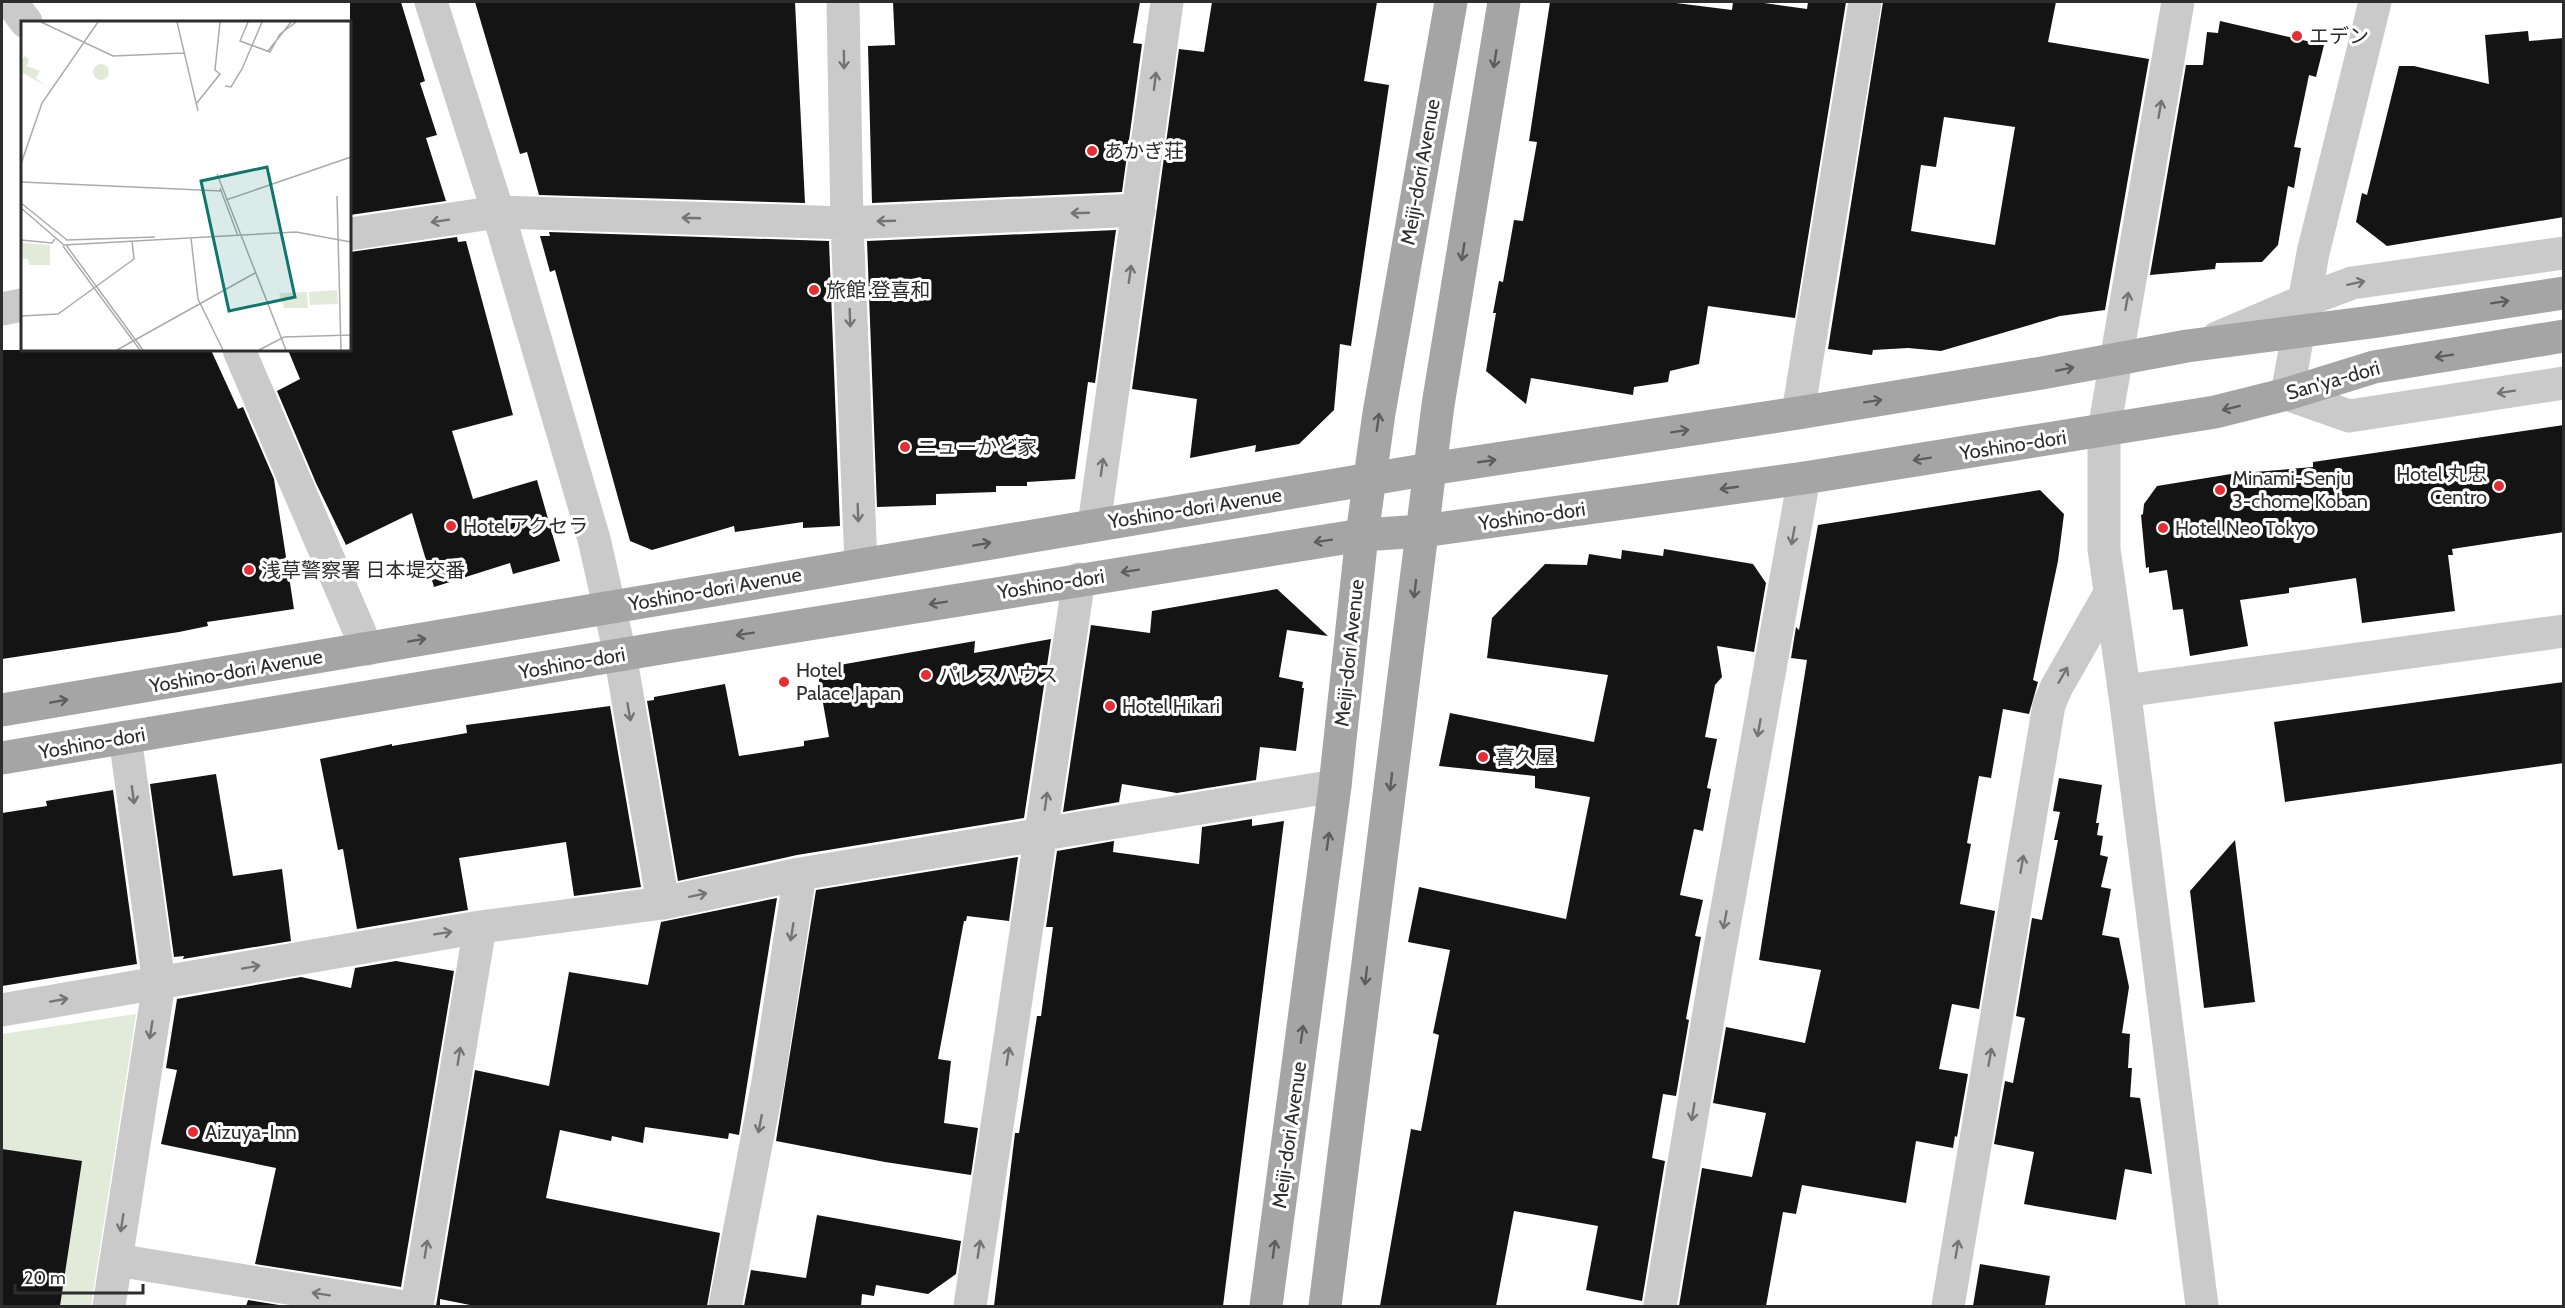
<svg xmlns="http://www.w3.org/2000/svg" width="2565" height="1308" font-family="Cabin,'Noto Sans JP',sans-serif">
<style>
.green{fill:#e2ebda}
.building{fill:#141414;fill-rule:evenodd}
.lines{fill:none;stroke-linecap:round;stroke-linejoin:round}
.minor{stroke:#cacaca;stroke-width:33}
.major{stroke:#a5a5a5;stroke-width:33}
.oneway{stroke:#5d5d5d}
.oneway2{stroke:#747474}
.poi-dot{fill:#e62d33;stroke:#fff;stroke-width:2}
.labels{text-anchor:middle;stroke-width:6;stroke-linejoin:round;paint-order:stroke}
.poi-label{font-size:20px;fill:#2d2d2d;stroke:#fff;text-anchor:start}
.street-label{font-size:20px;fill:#2d2d2d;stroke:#fff}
.inset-road{fill:none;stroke:#ababab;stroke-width:1.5}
.view{fill:#0f766e;fill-opacity:0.15;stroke:#0f766e;stroke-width:3}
.inset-edge{fill:none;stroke:#2d2d2d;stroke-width:3}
</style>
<rect width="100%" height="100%" fill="#fff"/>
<path class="green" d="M 136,1014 L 91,1306 L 2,1306 L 2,1034 Z"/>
<path class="building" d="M 350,2 L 401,2 L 425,81 L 420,83 L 437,135 L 426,138 L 446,201 L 350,215 Z
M 475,2 L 795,2 L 805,203 L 539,195 L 527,152 L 520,154 Z
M 893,2 L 1140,2 L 1133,43 L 1142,44 L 1122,192 L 872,203 L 868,46 L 895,45 Z
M 1212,2 L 1377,2 L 1364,81 L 1389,85 L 1351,346 L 1340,344 L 1334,410 L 1299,444 L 1255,452 L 1256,445 L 1190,458 L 1197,399 L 1132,389 L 1179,49 L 1204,52 Z
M 1550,2 L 1668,2 L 1732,10 L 1733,2 L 1757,2 L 1807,9 L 1808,2 L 1846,2 L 1795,318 L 1708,306 L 1699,364 L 1670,371 L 1668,382 L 1634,387 L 1633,395 L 1531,378 L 1526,404 L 1486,371 L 1496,313 L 1493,313 L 1499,281 L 1503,282 L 1514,220 L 1523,221 L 1537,142 L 1529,141 Z
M 1883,2 L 2056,2 L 2048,42 L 2149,59 L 2105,310 L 2060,316 L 1941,351 L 1908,348 L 1873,350 L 1872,355 L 1828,349 ZM 1944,117 L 2015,127 L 1995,245 L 1911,231 L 1921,165 L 1936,167 Z
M 2220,21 L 2324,45 L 2316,77 L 2309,75 L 2294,147 L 2301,148 L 2294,188 L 2288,186 L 2278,245 L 2262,262 L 2216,263 L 2215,269 L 2150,275 L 2186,65 L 2203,65 L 2207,32 L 2218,33 Z
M 2528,31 L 2529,41 L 2564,38 L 2564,217 L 2387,246 L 2356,222 L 2362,193 L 2367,195 L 2399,66 L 2414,66 L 2489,84 L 2485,35 Z
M 1116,230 L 1095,383 L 1088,382 L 1075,479 L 1027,482 L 1027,486 L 996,486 L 996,492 L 936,494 L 936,505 L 877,507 L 867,241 Z
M 549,232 L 829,241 L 840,526 L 803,528 L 803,522 L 735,532 L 734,526 L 652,550 L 630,541 L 555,270 L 550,272 L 540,236 L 550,236 Z
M 457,237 L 458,242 L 466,241 L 513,415 L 452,431 L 473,499 L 537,480 L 560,561 L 513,574 L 510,563 L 434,587 L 412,513 L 346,545 L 316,483 L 277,391 L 300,379 L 288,350 L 350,350 L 350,252 Z
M 2,350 L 211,350 L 238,409 L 243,407 L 274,479 L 294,609 L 207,622 L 208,626 L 179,632 L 2,659 Z
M 2564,425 L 2564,532 L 2452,549 L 2453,555 L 2448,555 L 2455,611 L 2362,623 L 2356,578 L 2289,588 L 2289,593 L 2240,600 L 2248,646 L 2190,656 L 2183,609 L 2173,610 L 2167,570 L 2149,573 L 2149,567 L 2146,568 L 2141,515 L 2143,514 L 2144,504 L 2157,486 L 2231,474 L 2313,467 L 2313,462 Z
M 2040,490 L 2064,514 L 2058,561 L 2033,680 L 2038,682 L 2029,714 L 2003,709 L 1991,778 L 1979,776 L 1967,843 L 1971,844 L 1960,904 L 1995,911 L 1979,1009 L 1952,1004 L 1939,1069 L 1968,1074 L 1957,1137 L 1955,1136 L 1953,1148 L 1916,1141 L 1906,1203 L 1802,1185 L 1796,1214 L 1783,1212 L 1766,1306 L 1679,1306 L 1702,1168 L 1752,1177 L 1766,1113 L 1713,1103 L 1726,1027 L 1805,1043 L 1821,970 L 1759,960 L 1807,660 L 1791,658 L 1796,627 L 1799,630 L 1818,525 Z
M 1664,549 L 1753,564 L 1766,583 L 1754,652 L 1717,646 L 1722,677 L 1715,685 L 1705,737 L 1717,739 L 1707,788 L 1711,789 L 1703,831 L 1694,829 L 1680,895 L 1703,900 L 1695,936 L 1701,937 L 1686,1019 L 1689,1020 L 1676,1096 L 1663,1094 L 1652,1158 L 1665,1161 L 1642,1301 L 1586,1290 L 1598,1226 L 1514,1211 L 1496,1306 L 1380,1306 L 1411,1129 L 1421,1131 L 1439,1035 L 1433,1033 L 1450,950 L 1408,942 L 1419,887 L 1566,919 L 1590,797 L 1535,788 L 1535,776 L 1439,766 L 1450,713 L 1594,742 L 1608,675 L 1487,658 L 1492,618 L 1545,564 L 1587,565 L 1589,554 L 1621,559 L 1622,550 L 1663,556 Z
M 1277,589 L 1328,636 L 1287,630 L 1279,677 L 1303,682 L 1302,688 L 1304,688 L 1296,751 L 1260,747 L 1256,780 L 1177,793 L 1122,784 L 1119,802 L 1063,812 L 1091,625 L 1150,633 L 1152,611 Z
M 1051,639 L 1024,818 L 797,855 L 678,881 L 647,701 L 654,700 L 654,697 L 725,684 L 739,756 L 804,746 L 804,741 L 829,737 L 817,669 L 975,641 L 974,653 Z
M 2564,682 L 2564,763 L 2285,802 L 2274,722 Z
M 610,706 L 641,887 L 574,896 L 566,842 L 459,858 L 468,910 L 357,929 L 343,849 L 338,850 L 320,759 L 392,744 L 392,746 L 467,733 L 466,725 Z
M 216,774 L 233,876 L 282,869 L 291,941 L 183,959 L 184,956 L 174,957 L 150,784 Z
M 2059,778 L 2102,785 L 2096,823 L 2099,823 L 2097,835 L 2103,836 L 2100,855 L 2108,857 L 2101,887 L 2111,889 L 2102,935 L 2119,938 L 2129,987 L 2122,1033 L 2130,1034 L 2128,1068 L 2132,1068 L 2130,1097 L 2140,1098 L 2152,1174 L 2125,1169 L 2116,1220 L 2024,1204 L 2034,1152 L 1994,1144 L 2005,1081 L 2013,1083 L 2025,1018 L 2016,1016 L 2032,918 L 2042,920 L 2058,840 L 2054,840 L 2060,812 L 2053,811 Z
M 113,790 L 137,964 L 2,986 L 2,813 L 47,806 L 46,801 Z
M 1252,819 L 1252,826 L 1284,821 L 1223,1306 L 994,1306 L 1015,1133 L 1019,1133 L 1037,1016 L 1041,1016 L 1053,927 L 1046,927 L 1057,851 L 1114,841 L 1113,852 L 1199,864 L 1202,827 Z
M 2235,840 L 2255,1002 L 2204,1008 L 2190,891 Z
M 1018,857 L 1009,921 L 967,916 L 966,921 L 964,921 L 938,1059 L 951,1061 L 944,1123 L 978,1128 L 971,1175 L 885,1162 L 776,1141 L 816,890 Z
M 777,898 L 739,1135 L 729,1133 L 728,1139 L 645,1127 L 643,1143 L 612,1136 L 611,1141 L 560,1130 L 546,1198 L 720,1233 L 707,1306 L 475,1306 L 440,1299 L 440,1306 L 436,1306 L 475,1070 L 549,1086 L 569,972 L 648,985 L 661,922 Z
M 396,961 L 454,971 L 401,1287 L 255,1264 L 276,1168 L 161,1144 L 177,1070 L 166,1068 L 177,999 L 301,977 L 351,988 L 355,968 Z
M 2,1149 L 82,1161 L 60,1306 L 2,1306 Z
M 817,1215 L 961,1241 L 956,1274 L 928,1294 L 876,1285 L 874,1296 L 862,1294 L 861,1306 L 744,1306 L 751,1270 L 806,1278 Z
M 1980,1264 L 2050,1276 L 2045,1306 L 1973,1306 Z
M 248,1300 L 285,1306 L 246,1306 Z"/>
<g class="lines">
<path class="minor" d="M 11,2 L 26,22
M 431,2 L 498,212 L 594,539 L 620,654 L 663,903
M 843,2 L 847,223 L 861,564
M 2178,2 L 2104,430 L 2104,549 L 2126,703 L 2202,1306
M 2375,2 L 2313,253 L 2287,394 L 2349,416 L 2564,383
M 350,234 L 498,212 L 847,223 L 1139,210
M 2,309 L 22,305
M 2217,338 L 2304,301 L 2352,283 L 2564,253
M 239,350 L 367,649
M 1798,413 L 1865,2
M 1094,525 L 1167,2
M 2124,691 L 2564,631
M 2,1010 L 480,927 L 663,903 L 800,874 L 1335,786
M 116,1260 L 399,1306
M 109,1306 L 159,983 L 125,737
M 417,1306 L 480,927
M 725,1306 L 768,1082 L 800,874
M 970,1306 L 1079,579
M 1660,1306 L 1717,965 L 1804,478
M 1948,1306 L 2049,705 L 2056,688 L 2109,595"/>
<path class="major" d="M 2,710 L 1430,469 L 1798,413 L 2042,373 L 2187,346 L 2379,321 L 2564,293
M 2,758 L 673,646 L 1362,535 L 1423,531 L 1804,478 L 2215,412 L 2287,394 L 2374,367 L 2564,336
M 1266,1306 L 1335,786 L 1362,535 L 1379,413 L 1451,2
M 1325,1306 L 1438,405 L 1504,2"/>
</g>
<defs><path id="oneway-shaft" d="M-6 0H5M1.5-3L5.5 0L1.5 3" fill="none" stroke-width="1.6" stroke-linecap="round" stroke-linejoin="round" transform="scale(1.5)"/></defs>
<g class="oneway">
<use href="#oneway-shaft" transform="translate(1495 59) rotate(99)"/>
<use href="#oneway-shaft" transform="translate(1463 252) rotate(99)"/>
<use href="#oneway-shaft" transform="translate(2500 302) rotate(-9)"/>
<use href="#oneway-shaft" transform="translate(2444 356) rotate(171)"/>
<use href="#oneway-shaft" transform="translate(2065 369) rotate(-11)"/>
<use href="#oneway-shaft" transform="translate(1873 401) rotate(-9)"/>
<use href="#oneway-shaft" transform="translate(2231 408) rotate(166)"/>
<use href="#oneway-shaft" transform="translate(1378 422) rotate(-82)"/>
<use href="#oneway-shaft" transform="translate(1680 431) rotate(-9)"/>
<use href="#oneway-shaft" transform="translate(1922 459) rotate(171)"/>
<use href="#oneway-shaft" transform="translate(1487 461) rotate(-8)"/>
<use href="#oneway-shaft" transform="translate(1729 488) rotate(172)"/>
<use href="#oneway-shaft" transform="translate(1323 541) rotate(171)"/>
<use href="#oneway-shaft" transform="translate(982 544) rotate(-10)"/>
<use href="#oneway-shaft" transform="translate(1130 571) rotate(171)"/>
<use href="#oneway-shaft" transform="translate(1415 589) rotate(97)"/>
<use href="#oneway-shaft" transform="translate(938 603) rotate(171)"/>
<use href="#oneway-shaft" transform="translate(745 634) rotate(171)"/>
<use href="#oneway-shaft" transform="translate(417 640) rotate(-10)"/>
<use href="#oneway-shaft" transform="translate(59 701) rotate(-10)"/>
<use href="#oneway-shaft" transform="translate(1391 782) rotate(97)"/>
<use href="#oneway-shaft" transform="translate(1328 841) rotate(-82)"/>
<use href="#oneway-shaft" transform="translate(1366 976) rotate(97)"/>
<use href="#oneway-shaft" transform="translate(1302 1034) rotate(-82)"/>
<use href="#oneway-shaft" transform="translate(1274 1249) rotate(-82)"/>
</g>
<g class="oneway2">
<use href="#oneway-shaft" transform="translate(844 60) rotate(89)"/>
<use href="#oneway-shaft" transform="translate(1155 81) rotate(-83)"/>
<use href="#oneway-shaft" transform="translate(2160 109) rotate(-80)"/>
<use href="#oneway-shaft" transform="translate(1080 213) rotate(178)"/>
<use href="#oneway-shaft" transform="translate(691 218) rotate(-178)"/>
<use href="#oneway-shaft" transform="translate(440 221) rotate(171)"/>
<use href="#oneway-shaft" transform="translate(886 221) rotate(178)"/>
<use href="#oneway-shaft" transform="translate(1130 274) rotate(-82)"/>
<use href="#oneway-shaft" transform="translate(2356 283) rotate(-12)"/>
<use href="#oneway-shaft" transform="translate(2127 301) rotate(-80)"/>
<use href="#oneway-shaft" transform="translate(850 318) rotate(88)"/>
<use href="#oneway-shaft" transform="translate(2506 392) rotate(171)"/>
<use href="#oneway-shaft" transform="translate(1102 467) rotate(-82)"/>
<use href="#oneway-shaft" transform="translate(858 513) rotate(88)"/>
<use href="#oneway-shaft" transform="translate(1793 536) rotate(100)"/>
<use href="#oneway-shaft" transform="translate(2063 675) rotate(-60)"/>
<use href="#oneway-shaft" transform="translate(629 712) rotate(80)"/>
<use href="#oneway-shaft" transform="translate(1759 728) rotate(100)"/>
<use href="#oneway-shaft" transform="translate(133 795) rotate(82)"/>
<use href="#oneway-shaft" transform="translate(1046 801) rotate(-82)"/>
<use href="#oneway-shaft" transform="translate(2022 864) rotate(-80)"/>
<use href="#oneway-shaft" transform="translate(698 895) rotate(-12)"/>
<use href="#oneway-shaft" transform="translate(1725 920) rotate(100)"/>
<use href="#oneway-shaft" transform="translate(792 932) rotate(99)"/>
<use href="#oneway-shaft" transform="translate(443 933) rotate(-9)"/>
<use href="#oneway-shaft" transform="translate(251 967) rotate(-10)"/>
<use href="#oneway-shaft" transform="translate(59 1000) rotate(-10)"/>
<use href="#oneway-shaft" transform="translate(151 1030) rotate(99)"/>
<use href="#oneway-shaft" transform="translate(459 1056) rotate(-81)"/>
<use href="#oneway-shaft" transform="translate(1008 1056) rotate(-81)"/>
<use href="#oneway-shaft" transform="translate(1990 1057) rotate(-80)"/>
<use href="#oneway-shaft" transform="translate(1693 1112) rotate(99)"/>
<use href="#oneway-shaft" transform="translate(760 1124) rotate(101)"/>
<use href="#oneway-shaft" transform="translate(122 1223) rotate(99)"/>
<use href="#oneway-shaft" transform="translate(426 1249) rotate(-81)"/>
<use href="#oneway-shaft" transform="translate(979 1249) rotate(-81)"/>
<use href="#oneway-shaft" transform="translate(1957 1249) rotate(-80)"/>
<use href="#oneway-shaft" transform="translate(321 1294) rotate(-171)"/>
</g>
<g class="poi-dot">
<circle cx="2297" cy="36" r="6"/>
<circle cx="1092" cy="151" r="6"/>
<circle cx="814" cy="290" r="6"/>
<circle cx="905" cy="447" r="6"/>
<circle cx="2499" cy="486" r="6"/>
<circle cx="2220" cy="490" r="6"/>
<circle cx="451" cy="526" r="6"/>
<circle cx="2163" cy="528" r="6"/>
<circle cx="249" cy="570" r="6"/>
<circle cx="926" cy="675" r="6"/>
<circle cx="784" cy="682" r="6"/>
<circle cx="1110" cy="706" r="6"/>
<circle cx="1483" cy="757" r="6"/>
<circle cx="193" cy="1132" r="6"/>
</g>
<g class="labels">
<g class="poi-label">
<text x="2309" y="43">エデン</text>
<text x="1104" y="158">あかぎ荘</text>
<text x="826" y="297">旅館 登喜和</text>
<text x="917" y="454">ニューかど家</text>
<text x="2487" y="481" text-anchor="end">Hotel 丸忠<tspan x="2487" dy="23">Centro</tspan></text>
<text x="2232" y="485">Minami-Senju<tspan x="2232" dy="23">3-chome Koban</tspan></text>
<text x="463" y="533">Hotelアクセラ</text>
<text x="2175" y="535">Hotel Neo Tokyo</text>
<text x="261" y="577">浅草警察署 日本堤交番</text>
<text x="796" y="677">Hotel<tspan x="796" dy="23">Palace Japan</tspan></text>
<text x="938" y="682">パレスハウス</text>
<text x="1122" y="713">Hotel Hikari</text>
<text x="1495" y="764">喜久屋</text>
<text x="205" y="1139">Aizuya-Inn</text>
</g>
<g class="street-label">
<text transform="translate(1420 172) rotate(-80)" y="7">Meiji-dori Avenue</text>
<text transform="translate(2333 380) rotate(-16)" y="7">San'ya-dori</text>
<text transform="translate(2013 445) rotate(-9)" y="7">Yoshino-dori</text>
<text transform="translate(1195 508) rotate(-9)" y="7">Yoshino-dori Avenue</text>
<text transform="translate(1532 516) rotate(-8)" y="7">Yoshino-dori</text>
<text transform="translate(1051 584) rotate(-9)" y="7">Yoshino-dori</text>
<text transform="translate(715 589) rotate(-10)" y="7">Yoshino-dori Avenue</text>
<text transform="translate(1349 653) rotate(-84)" y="7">Meiji-dori Avenue</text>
<text transform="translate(572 663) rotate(-10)" y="7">Yoshino-dori</text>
<text transform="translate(236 671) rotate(-10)" y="7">Yoshino-dori Avenue</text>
<text transform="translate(92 743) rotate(-10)" y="7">Yoshino-dori</text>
<text transform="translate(1289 1135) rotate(-82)" y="7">Meiji-dori Avenue</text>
</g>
</g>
<g transform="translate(21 21)">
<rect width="330" height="330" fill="#fff"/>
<path d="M 4,35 L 8,38 L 6,45 L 19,50 L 15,57 L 25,65 L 0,51 L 0,39 ZM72 51a8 8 0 1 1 16 0a8 8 0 1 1-16 0ZM 1,222 L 29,224 L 29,244 L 8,244 L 7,238 L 2,238 ZM 316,269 L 317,283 L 289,284 L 288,271 ZM 286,271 L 287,287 L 263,287 L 258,272 Z" fill="#e2ebda"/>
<path class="inset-road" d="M 20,1 L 92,35 L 163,32M 156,1 L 177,90M 227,1 L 219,20 L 249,31 L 259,13 L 275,1M 247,30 L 270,1M 204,65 L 210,66 L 221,48 L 241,1M 175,83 L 199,53 L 194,49 L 199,1M 0,143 L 21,82 L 77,1M 196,153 L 265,329M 0,161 L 201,170M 199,167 L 217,215M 316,175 L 320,329M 205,179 L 330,136M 0,182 L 46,219 L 134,216M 0,187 L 43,224 L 275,211 L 330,221M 170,217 L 177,278 L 202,329M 0,219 L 31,222 L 34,218M 45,224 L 122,329M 42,225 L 119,329M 0,295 L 37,293 L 113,238 L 111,220M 96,329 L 234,252M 238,329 L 263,316 L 330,314"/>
<path class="view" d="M 246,146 L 274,276 L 208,290 L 180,160 Z"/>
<rect width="330" height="330" class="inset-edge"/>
</g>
<rect width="2565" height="1308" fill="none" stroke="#2d2d2d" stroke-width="6"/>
<path d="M15 1284v9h128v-9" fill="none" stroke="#2d2d2d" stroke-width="3"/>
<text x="24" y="1284" font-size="18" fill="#2d2d2d" stroke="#ffffff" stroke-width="4.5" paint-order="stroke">20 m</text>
</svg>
